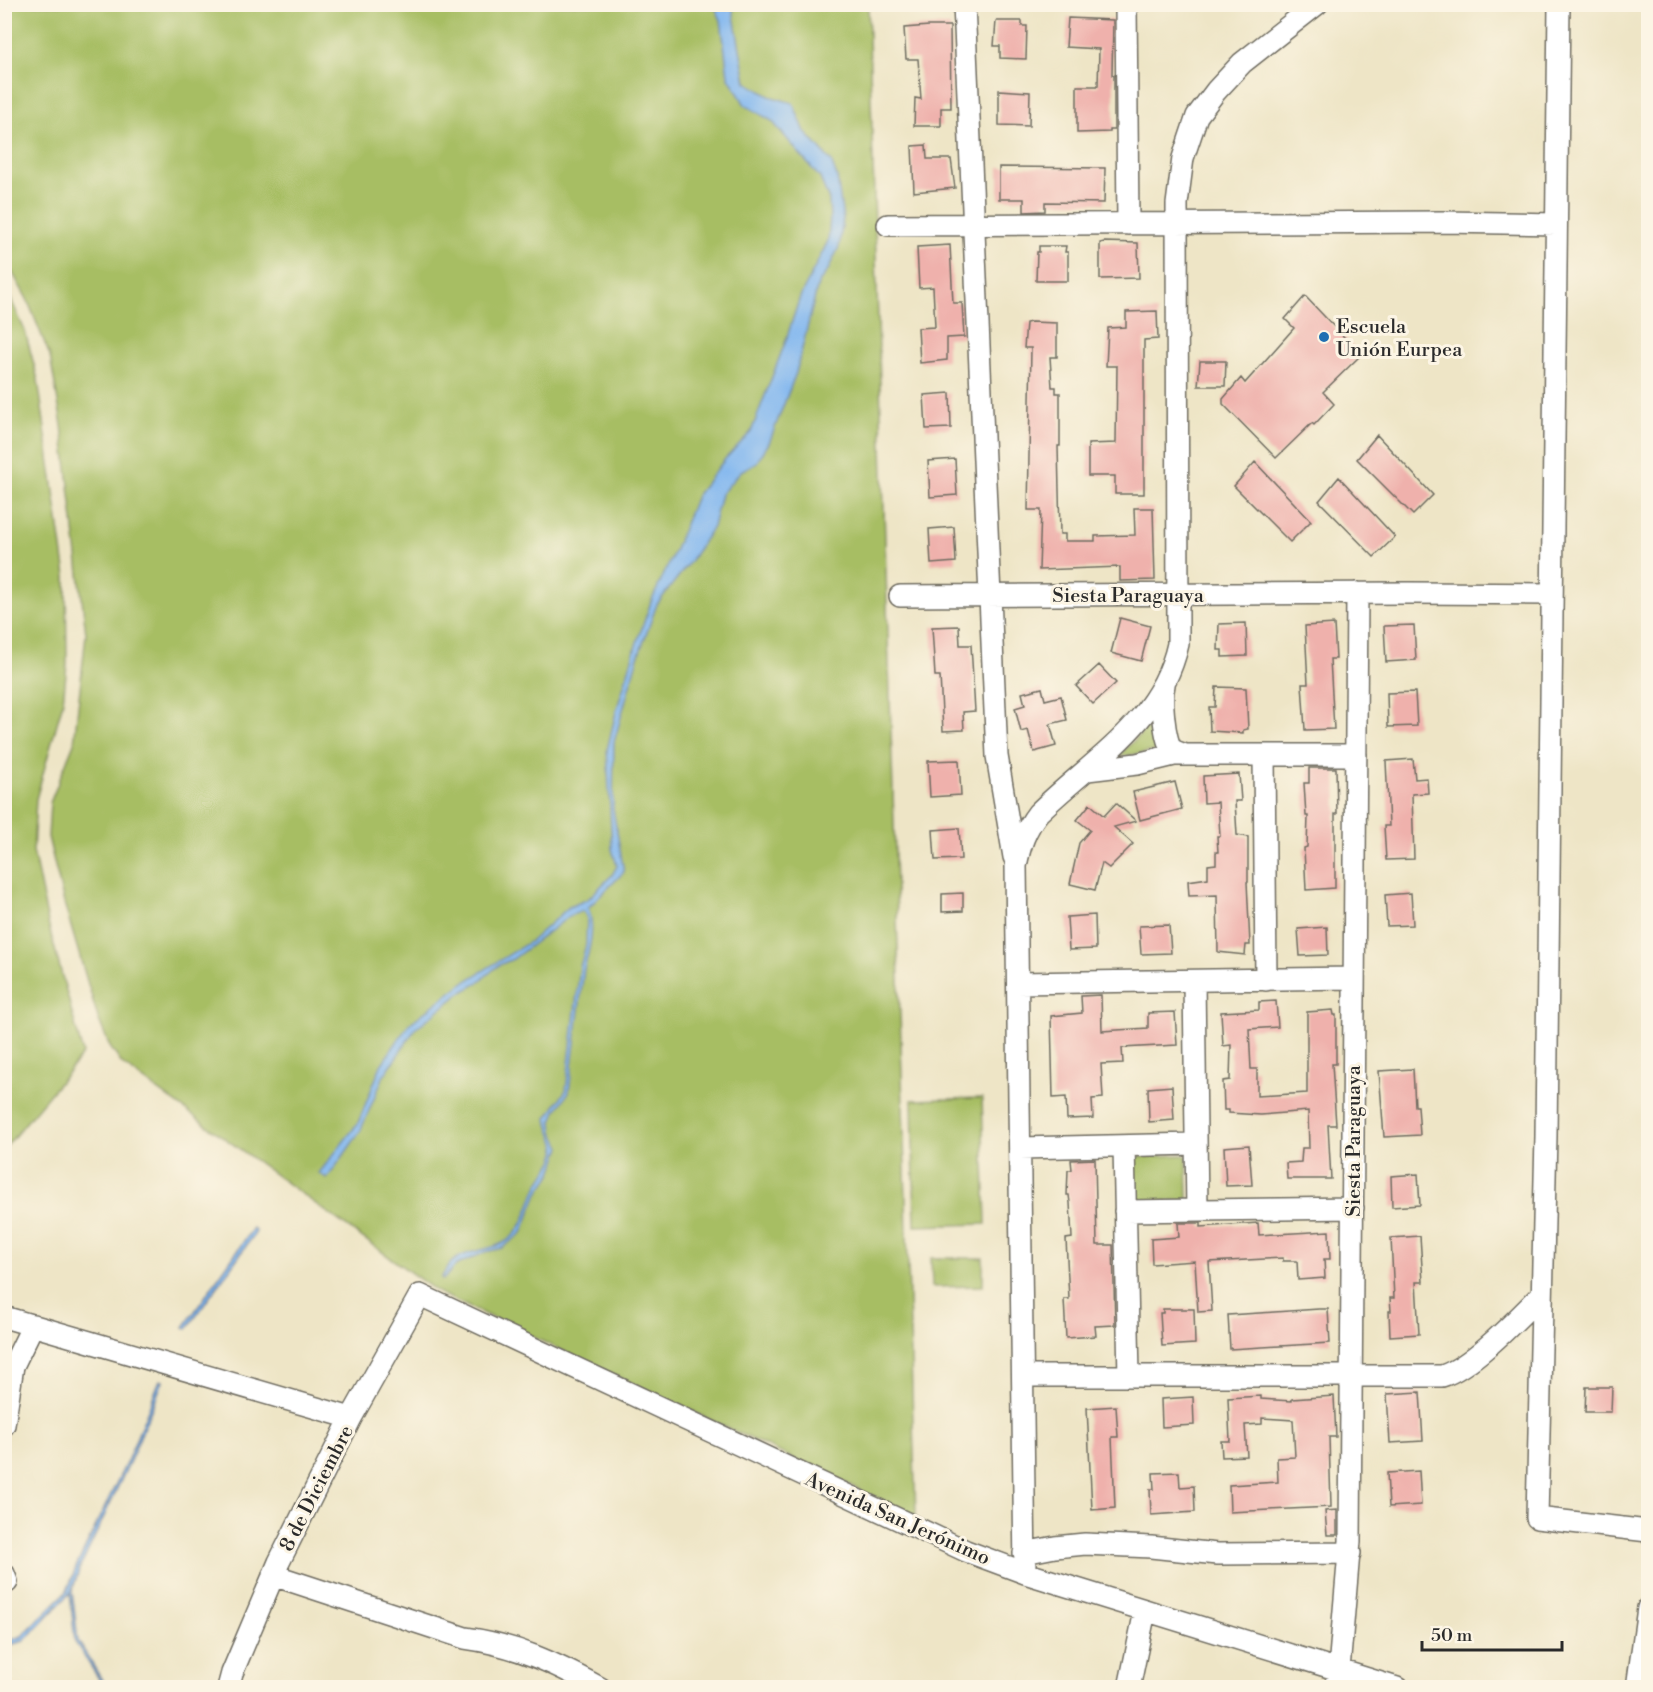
<svg xmlns="http://www.w3.org/2000/svg" width="1653" height="1692" font-family="'Libre Bodoni',serif">
<style>
.green{fill:#a7be63;stroke:#697447;stroke-width:1.5}
.water{fill:#80b6ef;stroke:#56708d;stroke-width:1.5}
.building{fill:#efb1ac}
.lines{fill:none;stroke-linecap:round;stroke-linejoin:round}
.minor-casing{stroke:#6f6c61;stroke-width:24}
.minor{stroke:#fff;stroke-width:21}
.poi-dot{fill:#1f6fb2;stroke:#fcf5e5;stroke-width:2}
.labels{text-anchor:middle;stroke-width:6;stroke-linejoin:round;paint-order:stroke}
.poi-label{font-size:20px;fill:#2b2b2b;stroke:#fcf5e5;text-anchor:start}
.street-label{font-size:20px;fill:#2b2b2b;stroke:#fcf5e5}
</style>
<rect width="100%" height="100%" fill="#fcf5e5"/>
<filter id="ink" filterUnits="userSpaceOnUse"><feTurbulence type="fractalNoise" baseFrequency=".0167" numOctaves="2"/><feDisplacementMap in="SourceGraphic" scale="12" xChannelSelector="R" yChannelSelector="G"/><feConvolveMatrix kernelMatrix="1 2 1 2 8 2 1 2 1" color-interpolation-filters="sRGB"/></filter>
<filter id="wash" filterUnits="userSpaceOnUse"><feTurbulence type="fractalNoise" baseFrequency=".008" numOctaves="4" result="noise"/><feDisplacementMap in="SourceGraphic" scale="24" xChannelSelector="R" yChannelSelector="G"/><feGaussianBlur stdDeviation="1.35" result="paint"/><feColorMatrix in="noise" values="0 0 0 0 0 0 0 0 0 0 0 0 0 0 0 0 0 1.4 0 .05"/><feComposite in="paint" operator="in"/></filter>
<g filter="url(#wash)">
<rect width="100%" height="100%" fill="#eee5c6"/>
<path class="green" d="M 4,5 L 868,5 L 916,1516 L 439,1293 L 122,1064 L 110,1047 L 98,1018 L 64,903 L 48,837 L 50,803 L 74,743 L 86,634 L 62,425 L 50,356 L 27,299 L 5,259 Z
M 5,286 L 25,331 L 38,380 L 66,576 L 67,664 L 63,702 L 36,799 L 33,851 L 49,927 L 83,1054 L 5,1148 Z
M 1154,718 L 1161,745 L 1156,751 L 1117,757 L 1141,734 Z
M 982,1098 L 986,1224 L 915,1226 L 912,1100 Z
M 1182,1155 L 1187,1156 L 1188,1200 L 1136,1202 L 1134,1198 L 1135,1157 Z
M 931,1258 L 983,1258 L 983,1286 L 932,1287 Z"/>
<path class="water" d="M 714,5 L 732,5 L 746,82 L 769,96 L 793,103 L 805,132 L 831,161 L 837,177 L 843,219 L 839,247 L 828,270 L 818,284 L 796,373 L 769,443 L 757,462 L 741,471 L 721,494 L 713,527 L 689,563 L 657,604 L 637,660 L 614,742 L 613,809 L 624,872 L 588,908 C 596,927 589,951 584,969 L 569,1092 L 556,1111 L 552,1122 L 553,1131 L 561,1147 L 552,1173 L 538,1193 L 522,1233 L 502,1248 L 485,1252 L 455,1266 L 443,1280 L 441,1278 C 444,1274 447,1267 451,1263 C 464,1250 488,1251 503,1243 C 525,1232 528,1205 538,1185 C 544,1174 553,1165 556,1153 C 558,1141 548,1132 547,1118 L 566,1090 L 580,967 L 586,945 L 587,917 L 583,911 L 571,915 L 513,959 L 499,965 L 475,985 L 462,992 L 416,1028 L 383,1077 L 360,1132 L 327,1179 L 319,1173 L 358,1123 L 381,1065 L 409,1024 L 460,985 L 531,941 L 569,907 L 588,899 L 612,875 L 617,866 L 612,849 L 607,750 L 616,712 L 637,642 L 651,602 L 674,552 L 696,496 L 725,459 L 751,432 L 785,343 L 800,297 L 828,241 L 830,218 L 829,200 L 820,178 L 772,121 L 745,105 L 728,76 L 721,20 Z
M 253,1228 L 256,1232 L 187,1329 L 184,1327 Z
M 160,1380 L 163,1381 L 130,1461 L 79,1570 L 72,1591 L 78,1641 L 102,1680 L 102,1687 L 98,1687 L 99,1679 L 75,1642 L 70,1593 L 24,1641 L 5,1646 L 5,1642 L 22,1636 L 67,1591 L 77,1565 L 128,1459 Z"/>
<g id="blocks">
<path class="building" d="M 1068,18 L 1113,20 L 1112,75 L 1114,75 L 1114,130 L 1110,130 L 1110,132 L 1077,133 L 1077,86 L 1098,86 L 1099,49 L 1066,47 Z
M 996,21 L 1022,21 L 1022,26 L 1027,26 L 1026,59 L 1000,58 L 1000,46 L 994,46 Z
M 929,26 L 950,26 L 951,108 L 941,108 L 941,126 L 914,126 L 915,98 L 921,99 L 918,59 L 906,59 L 904,28 Z
M 999,90 L 1030,92 L 1029,126 L 999,125 Z
M 926,145 L 927,159 L 951,159 L 955,188 L 914,192 L 912,146 Z
M 999,167 L 1105,168 L 1104,203 L 1045,202 L 1045,211 L 1024,212 L 1024,199 L 999,199 Z
M 1104,242 L 1138,243 L 1139,278 L 1100,279 L 1100,243 Z
M 950,245 L 953,303 L 962,303 L 964,337 L 947,338 L 947,360 L 920,363 L 918,328 L 935,327 L 933,287 L 919,288 L 917,247 Z
M 1039,246 L 1066,246 L 1065,252 L 1068,252 L 1068,281 L 1036,281 L 1037,252 L 1039,252 Z
M 1305,296 L 1361,355 L 1323,392 L 1334,404 L 1314,425 L 1312,423 L 1276,458 L 1223,404 L 1223,399 L 1241,378 L 1245,383 L 1294,328 L 1285,319 Z
M 1157,311 L 1158,339 L 1144,340 L 1144,494 L 1115,494 L 1115,476 L 1088,476 L 1088,444 L 1116,443 L 1117,366 L 1106,366 L 1108,328 L 1126,327 L 1126,312 Z
M 1031,322 L 1057,323 L 1057,357 L 1050,357 L 1052,387 L 1056,387 L 1056,393 L 1060,393 L 1060,446 L 1058,446 L 1060,534 L 1065,534 L 1065,541 L 1095,541 L 1095,536 L 1135,535 L 1134,508 L 1153,508 L 1155,580 L 1120,581 L 1120,567 L 1039,570 L 1041,510 L 1028,510 L 1031,348 L 1024,348 L 1026,323 Z
M 1200,361 L 1226,361 L 1225,386 L 1198,386 Z
M 950,393 L 951,428 L 926,429 L 924,395 Z
M 1377,435 L 1433,495 L 1413,515 L 1357,459 Z
M 955,459 L 957,495 L 930,497 L 928,461 Z
M 1255,462 L 1311,521 L 1290,542 L 1234,486 Z
M 1339,477 L 1395,537 L 1374,557 L 1319,501 Z
M 954,527 L 956,562 L 931,564 L 929,529 Z
M 1120,618 L 1150,626 L 1141,661 L 1111,653 Z
M 1246,623 L 1247,656 L 1222,657 L 1222,650 L 1218,650 L 1219,624 Z
M 1334,624 L 1336,659 L 1330,659 L 1334,729 L 1305,730 L 1302,684 L 1308,684 L 1305,626 Z
M 1414,625 L 1416,660 L 1386,662 L 1384,626 Z
M 959,626 L 960,645 L 971,645 L 975,711 L 963,712 L 964,730 L 943,731 L 940,676 L 935,676 L 932,627 Z
M 1099,665 L 1116,683 L 1093,704 L 1076,686 Z
M 1216,687 L 1246,688 L 1248,729 L 1243,730 L 1243,733 L 1210,731 L 1209,707 L 1215,707 Z
M 1042,688 L 1045,700 L 1061,696 L 1067,720 L 1050,724 L 1056,746 L 1034,752 L 1028,730 L 1021,732 L 1015,708 L 1025,705 L 1022,693 Z
M 1415,692 L 1417,726 L 1388,727 L 1387,693 Z
M 1413,759 L 1415,779 L 1427,778 L 1428,793 L 1412,794 L 1414,859 L 1386,860 L 1384,826 L 1389,826 L 1386,761 Z
M 959,760 L 961,795 L 930,797 L 928,761 Z
M 1309,768 L 1336,768 L 1337,814 L 1335,814 L 1335,888 L 1306,890 L 1304,848 L 1307,847 L 1308,816 L 1306,816 L 1304,783 L 1309,783 Z
M 1239,774 L 1241,801 L 1235,801 L 1237,835 L 1248,837 L 1248,882 L 1247,882 L 1250,945 L 1246,945 L 1245,955 L 1218,952 L 1217,895 L 1189,896 L 1188,881 L 1208,878 L 1208,865 L 1216,864 L 1216,852 L 1218,852 L 1217,836 L 1220,836 L 1218,802 L 1204,803 L 1203,776 Z
M 1175,782 L 1182,809 L 1140,820 L 1133,792 Z
M 1116,803 L 1136,821 L 1114,827 L 1133,844 L 1109,868 L 1102,863 L 1095,890 L 1070,884 L 1079,843 L 1090,830 L 1077,820 L 1090,804 L 1104,816 Z
M 959,828 L 961,859 L 935,860 L 933,830 Z
M 963,893 L 963,911 L 942,912 L 942,894 Z
M 1411,893 L 1413,925 L 1387,926 L 1385,895 Z
M 1095,915 L 1096,949 L 1069,950 L 1067,917 Z
M 1169,925 L 1171,953 L 1141,954 L 1139,926 Z
M 1327,927 L 1328,955 L 1300,956 L 1298,929 Z
M 1101,995 L 1102,1031 L 1148,1028 L 1148,1013 L 1175,1012 L 1177,1045 L 1122,1048 L 1123,1063 L 1101,1064 L 1103,1098 L 1092,1099 L 1093,1118 L 1067,1119 L 1066,1097 L 1053,1098 L 1051,1016 L 1082,1013 L 1081,996 Z
M 1276,1001 L 1278,1027 L 1249,1029 L 1251,1069 L 1257,1069 L 1257,1096 L 1307,1093 L 1307,1012 L 1333,1010 L 1334,1015 L 1336,1015 L 1336,1064 L 1332,1064 L 1336,1125 L 1328,1125 L 1331,1179 L 1287,1179 L 1286,1163 L 1301,1162 L 1302,1148 L 1309,1148 L 1308,1111 L 1261,1115 L 1229,1113 L 1229,1110 L 1224,1110 L 1223,1081 L 1230,1080 L 1231,1045 L 1223,1046 L 1221,1012 L 1259,1010 L 1259,1002 Z
M 1413,1069 L 1415,1106 L 1418,1106 L 1420,1135 L 1384,1137 L 1379,1071 Z
M 1172,1086 L 1174,1120 L 1149,1122 L 1148,1088 Z
M 1249,1145 L 1252,1185 L 1226,1186 L 1224,1147 Z
M 1095,1159 L 1097,1245 L 1113,1245 L 1115,1325 L 1095,1326 L 1096,1336 L 1066,1338 L 1064,1299 L 1069,1299 L 1066,1239 L 1072,1238 L 1070,1203 L 1069,1195 L 1067,1195 L 1068,1170 L 1072,1170 L 1071,1160 Z
M 1418,1174 L 1420,1205 L 1392,1207 L 1391,1176 Z
M 1178,1223 L 1201,1223 L 1201,1227 L 1258,1223 L 1259,1235 L 1329,1231 L 1330,1259 L 1324,1259 L 1325,1278 L 1298,1280 L 1297,1261 L 1283,1261 L 1283,1258 L 1209,1262 L 1212,1311 L 1198,1312 L 1195,1261 L 1152,1264 L 1151,1239 L 1179,1237 Z
M 1420,1236 L 1423,1282 L 1416,1282 L 1419,1334 L 1390,1336 L 1389,1311 L 1391,1311 L 1390,1298 L 1394,1298 L 1391,1238 Z
M 1163,1309 L 1194,1309 L 1195,1344 L 1162,1346 L 1160,1313 L 1163,1313 Z
M 1319,1309 L 1328,1309 L 1330,1343 L 1230,1349 L 1228,1315 Z
M 1586,1387 L 1612,1387 L 1611,1412 L 1585,1412 Z
M 1420,1392 L 1423,1441 L 1390,1443 L 1387,1394 Z
M 1261,1396 L 1261,1399 L 1292,1401 L 1292,1399 L 1334,1396 L 1336,1437 L 1329,1437 L 1331,1507 L 1230,1512 L 1229,1485 L 1278,1482 L 1277,1458 L 1295,1457 L 1293,1420 L 1262,1418 L 1262,1424 L 1245,1425 L 1247,1456 L 1222,1457 L 1221,1441 L 1230,1441 L 1228,1398 Z
M 1193,1397 L 1194,1425 L 1162,1427 L 1161,1399 Z
M 1116,1406 L 1118,1437 L 1112,1437 L 1115,1508 L 1092,1510 L 1087,1408 Z
M 1419,1471 L 1421,1505 L 1389,1507 L 1387,1473 Z
M 1179,1472 L 1180,1487 L 1194,1486 L 1195,1512 L 1151,1515 L 1150,1489 L 1154,1489 L 1153,1473 Z
M 1337,1510 L 1337,1535 L 1327,1535 L 1325,1511 Z"/>
</g>
</g>
<g filter="url(#ink)">
<use href="#blocks" fill-opacity="0" stroke="#6f6c61" stroke-width="1.5"/>
<g class="lines">
<defs>
<path id="minor" d="M 964,4 L 997,756 L 1014,857
M 1126,4 L 1128,224
M 1559,4 L 1546,1136 L 1537,1518 L 1648,1531
M 888,225 L 1443,222 L 1556,224
M 900,596 L 1409,593 L 1552,594
M 1164,685 C 1161,697 1164,741 1172,749 C 1175,752 1181,753 1185,755
M 1264,755 L 1266,980
M 1087,770 L 1137,764 L 1174,755 L 1356,755
M 1194,981 L 1197,1210
M 1018,983 L 1354,978
M 1124,1146 L 1129,1376
M 1020,1148 L 1196,1144
M 1125,1211 L 1353,1208
M 4,1317 L 351,1418
M 1023,1376 L 1442,1376 C 1472,1367 1519,1317 1542,1294
M 4,1425 L 13,1366 L 33,1325
M 1024,1553 L 1055,1547 L 1085,1544 L 1151,1547 L 1217,1554 L 1350,1553
M 1025,1573 L 1016,866 C 1020,845 1025,830 1038,813 C 1091,761 1161,722 1178,644 L 1177,204 L 1183,158 L 1197,116 L 1216,91 L 1242,63 L 1317,4
M 4,1574 L 7,1582
M 273,1575 L 465,1638 C 516,1645 555,1663 600,1688
M 228,1688 L 232,1673 L 279,1562 L 351,1418 L 420,1295 L 966,1551 L 1025,1573 L 1397,1688
M 1129,1688 L 1145,1611
M 1335,1688 L 1339,1669 L 1350,1541 L 1357,593
M 1637,1688 L 1648,1608"/>
</defs>
<use href="#minor" class="minor-casing"/>
<use href="#minor" class="minor"/>
</g>
</g>
<circle class="poi-dot" cx="1324" cy="337" r="6"/>
<g class="labels">
<g class="poi-label">
<text x="1336" y="333">Escuela<tspan x="1336" dy="23">Unión Eurpea</tspan></text>
</g>
<g class="street-label">
<text x="1128" y="602">Siesta Paraguaya</text>
<text transform="translate(1353 1141) rotate(-90)" y="7">Siesta Paraguaya</text>
<text transform="translate(316 1488) rotate(-63)" y="7">8 de Diciembre</text>
<text transform="translate(898 1518) rotate(24)" y="7">Avenida San Jerónimo</text>
</g>
</g>
<rect width="1653" height="1692" fill="none" stroke="#fcf5e5" stroke-width="24"/>
<path d="M1422 1641v9h140v-9" fill="none" stroke="#2b2b2b" stroke-width="3"/>
<text x="1431" y="1641" font-size="18" fill="#2b2b2b" stroke="#fcf5e5" stroke-width="4.5" paint-order="stroke">50 m</text>
</svg>
